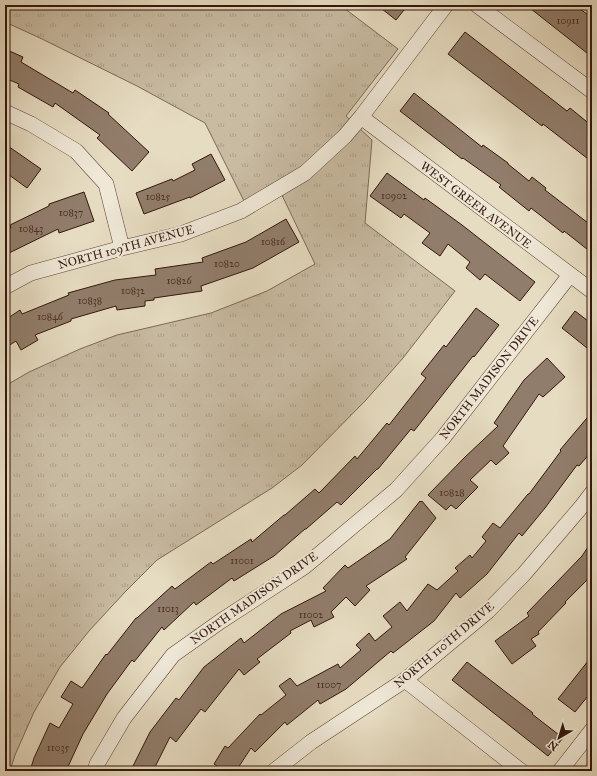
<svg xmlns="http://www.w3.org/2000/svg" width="597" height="776" font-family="'IM FELL Great Primer',serif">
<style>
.grass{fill:url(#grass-tufts);stroke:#7e6958}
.building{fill:#917d6b;stroke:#34170d}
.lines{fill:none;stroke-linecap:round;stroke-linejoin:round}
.minor-casing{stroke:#60483a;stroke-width:16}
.minor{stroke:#efe8d7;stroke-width:15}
.labels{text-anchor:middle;stroke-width:4;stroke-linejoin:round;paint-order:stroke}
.number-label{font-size:10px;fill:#4b3024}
.street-label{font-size:12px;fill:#34170d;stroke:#efe8d7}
</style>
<defs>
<pattern id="grass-tufts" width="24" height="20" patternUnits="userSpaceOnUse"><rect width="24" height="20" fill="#c8bba2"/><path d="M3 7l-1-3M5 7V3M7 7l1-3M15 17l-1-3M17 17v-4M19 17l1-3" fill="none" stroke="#aca08a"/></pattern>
</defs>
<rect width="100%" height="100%" fill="#e6dcc1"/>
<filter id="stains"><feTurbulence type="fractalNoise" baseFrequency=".005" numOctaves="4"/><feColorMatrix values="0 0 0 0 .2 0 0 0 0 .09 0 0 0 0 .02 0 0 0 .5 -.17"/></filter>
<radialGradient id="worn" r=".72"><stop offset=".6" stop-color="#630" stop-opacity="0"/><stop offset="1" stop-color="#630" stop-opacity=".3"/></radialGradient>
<path class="grass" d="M 5,5 L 340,5 L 398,49 L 346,116 L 372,140 L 365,223 L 455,291 L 403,358 L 366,400 L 302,465 L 272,488 L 157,560 L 125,592 L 89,631 L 60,667 L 34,712 L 15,755 L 10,771 L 5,771 L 5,386 L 29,372 L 80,349 L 117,335 L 211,313 L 267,291 L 315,264 L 279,189 L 247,207 L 205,123 L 137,86 L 40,38 L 5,22 Z"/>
<path class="building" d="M 377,5 L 408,5 L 396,20 Z
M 526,5 L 575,5 L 592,18 L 592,57 Z
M 465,32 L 567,111 L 570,108 L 592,126 L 592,162 L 543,124 L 542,126 L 448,54 Z
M 5,49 L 23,57 L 21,62 L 73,93 L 75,90 L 109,113 L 108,114 L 149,152 L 132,171 L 97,138 L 100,135 L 55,103 L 53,107 L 18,87 L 19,84 L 5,78 Z
M 414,93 L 482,147 L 483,145 L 508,163 L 508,164 L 529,181 L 532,177 L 546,188 L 545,190 L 592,226 L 592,253 L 564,231 L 563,233 L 531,208 L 529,211 L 499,187 L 501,185 L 463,158 L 462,159 L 400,111 Z
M 5,144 L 41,169 L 27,188 L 5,172 Z
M 211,154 L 225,180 L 190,198 L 190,197 L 144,214 L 136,193 L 172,179 L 173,181 L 195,170 L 192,164 Z
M 387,173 L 424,200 L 425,198 L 462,225 L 535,282 L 520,301 L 485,274 L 480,280 L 466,268 L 470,262 L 448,244 L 440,256 L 422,243 L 430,233 L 404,214 L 401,218 L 370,196 Z
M 84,192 L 94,221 L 59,233 L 58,229 L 5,255 L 5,230 L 11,228 L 10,225 L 49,206 L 49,204 Z
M 286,219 L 299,242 L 253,268 L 201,286 L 202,291 L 154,298 L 154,300 L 145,301 L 145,306 L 117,310 L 116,306 L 71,319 L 71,321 L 35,335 L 38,340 L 21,350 L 16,341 L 5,348 L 5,320 L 20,310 L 22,314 L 69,295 L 68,293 L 115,280 L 156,275 L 155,269 L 203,262 L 202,258 L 246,242 Z
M 476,308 L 499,325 L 474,357 L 473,356 L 414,431 L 411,429 L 378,469 L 377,469 L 341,505 L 337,502 L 306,529 L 305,529 L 274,556 L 234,581 L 232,578 L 196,605 L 194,602 L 164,630 L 162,627 L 134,662 L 132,660 L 107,694 L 83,734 L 66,771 L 30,771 L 34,758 L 50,723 L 59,728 L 73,704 L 61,697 L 71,681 L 82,688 L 106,654 L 107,655 L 136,618 L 137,618 L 172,586 L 175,589 L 211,562 L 213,564 L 251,539 L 252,542 L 284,515 L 285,515 L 315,489 L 319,493 L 355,456 L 357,459 L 387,423 L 389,425 L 426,378 L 421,374 L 444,345 L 446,347 Z
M 575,311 L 592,324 L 592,352 L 562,328 Z
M 547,358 L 565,377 L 543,397 L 539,394 L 503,446 L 509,453 L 496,465 L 491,460 L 470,480 L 478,487 L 456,509 L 451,505 L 446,510 L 428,495 L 465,457 L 498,426 L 494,423 L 524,380 Z
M 592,412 L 592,451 L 579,466 L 577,465 L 545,508 L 522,536 L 519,533 L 487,574 L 460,598 L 456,593 L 434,621 L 393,653 L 391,651 L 346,689 L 320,704 L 318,700 L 287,725 L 285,722 L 255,752 L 251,748 L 236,771 L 215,771 L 217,766 L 214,764 L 225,746 L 228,748 L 260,714 L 261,715 L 286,695 L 279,686 L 290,678 L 297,686 L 338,664 L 340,668 L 361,650 L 356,645 L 369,633 L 375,641 L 392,627 L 383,616 L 400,602 L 407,611 L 428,584 L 437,590 L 458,571 L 455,568 L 470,555 L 472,558 L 486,541 L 482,537 L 493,523 L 500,528 L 528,494 L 529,494 L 561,451 L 560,450 Z
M 420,501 L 421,502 L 422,501 L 436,518 L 405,557 L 407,559 L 366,586 L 370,590 L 355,606 L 346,597 L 331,612 L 334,617 L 314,627 L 311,620 L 290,631 L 291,633 L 257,659 L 260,662 L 244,675 L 239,669 L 205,712 L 201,709 L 176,742 L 170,737 L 153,771 L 143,771 L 133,766 L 150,732 L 176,698 L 179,700 L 204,667 L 241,638 L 244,643 L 281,614 L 326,591 L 323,588 L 345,565 L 348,568 L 390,539 Z
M 592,541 L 592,575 L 565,602 L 566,603 L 538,632 L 539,634 L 531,639 L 536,646 L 512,664 L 495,641 L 529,616 L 527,613 L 582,556 Z
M 592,656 L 592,691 L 575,712 L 558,699 Z
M 467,662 L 533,713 L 532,714 L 563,738 L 548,756 L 452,680 Z"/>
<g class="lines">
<defs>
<path id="minor" d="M 477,5 L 592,91
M 5,112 L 31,124 L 76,151 L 106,184 L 122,248
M 361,117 L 592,291
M 5,287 L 31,273 L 122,248 L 181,234 L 241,211 L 305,173 L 345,136 L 361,117 L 446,5
M 405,680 L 521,771
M 95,771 L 97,764 L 124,718 L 173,655 L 221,621 L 304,567 L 396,490 L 443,438 L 570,275
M 274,771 L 311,742 L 405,680 L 488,611 L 524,574 L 582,506 L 592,493
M 560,771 L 592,730"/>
</defs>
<use href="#minor" class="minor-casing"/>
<use href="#minor" class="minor"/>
</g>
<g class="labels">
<g class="number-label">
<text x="568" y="24">10911</text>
<text x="394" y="199">10902</text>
<text x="158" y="200">10825</text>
<text x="71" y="216">10837</text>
<text x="31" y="232">10843</text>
<text x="273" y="245">10816</text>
<text x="227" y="267">10820</text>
<text x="179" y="284">10826</text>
<text x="133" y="294">10832</text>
<text x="90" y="304">10838</text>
<text x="50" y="320">10846</text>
<text x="452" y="496">10828</text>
<text x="242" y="564">11001</text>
<text x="168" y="612">11013</text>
<text x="311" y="618">11002</text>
<text x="329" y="688">11007</text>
<text x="58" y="751">11035</text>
</g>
<g class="street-label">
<text transform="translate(476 205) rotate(37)" y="4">WEST GREER AVENUE</text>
<text transform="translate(126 247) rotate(-15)" y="4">NORTH 109TH AVENUE</text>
<text transform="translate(489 378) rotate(-52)" y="4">NORTH MADISON DRIVE</text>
<text transform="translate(254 598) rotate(-35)" y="4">NORTH MADISON DRIVE</text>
<text transform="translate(444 645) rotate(-40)" y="4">NORTH 110TH DRIVE</text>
</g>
</g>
<rect width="597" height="776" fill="none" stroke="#e6dcc1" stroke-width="20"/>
<rect x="6" y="6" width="585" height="764" fill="none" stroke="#34170d" stroke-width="2"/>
<rect x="10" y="10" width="577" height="756" fill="none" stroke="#34170d"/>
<g transform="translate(559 738) rotate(218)" stroke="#efe8d7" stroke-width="3" paint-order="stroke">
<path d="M0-3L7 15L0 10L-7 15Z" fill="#34170d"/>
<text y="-6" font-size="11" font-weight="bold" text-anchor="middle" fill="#34170d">N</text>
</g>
<rect width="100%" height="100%" filter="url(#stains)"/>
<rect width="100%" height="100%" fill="url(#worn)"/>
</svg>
